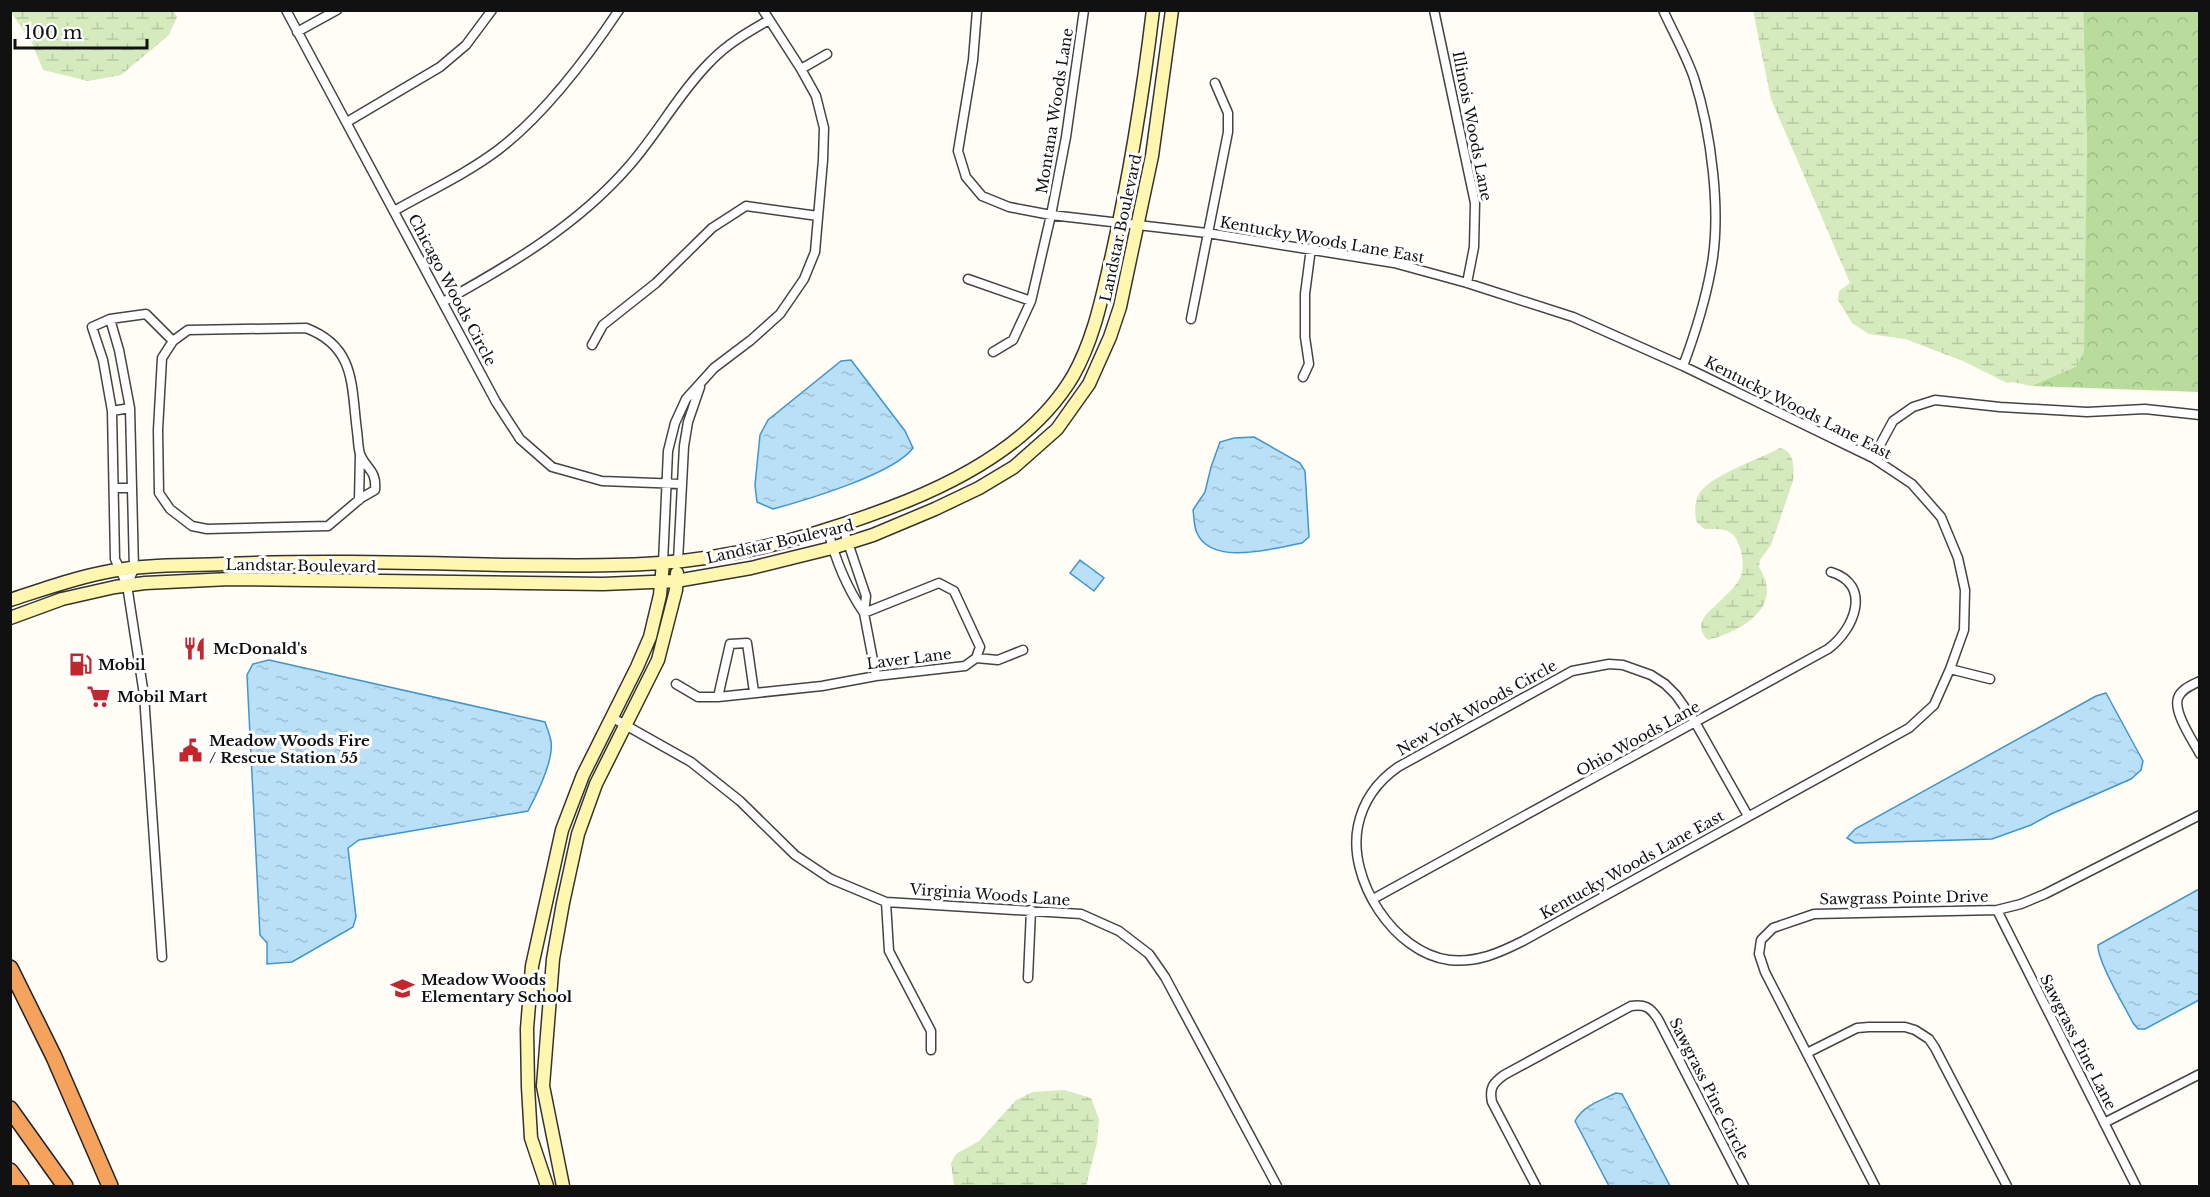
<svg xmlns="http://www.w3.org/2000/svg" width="2210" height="1197" font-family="'Libre Baskerville',serif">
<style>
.forest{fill:url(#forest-crowns)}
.wetland{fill:url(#wetland-marsh)}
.water{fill:url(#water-ripples);stroke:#3f96cf;stroke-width:1.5}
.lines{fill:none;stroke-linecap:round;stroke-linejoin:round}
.street-casing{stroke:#444;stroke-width:11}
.secondary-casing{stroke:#333;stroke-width:15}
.highway-casing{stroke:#222;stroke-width:18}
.street{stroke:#fff;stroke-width:8}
.secondary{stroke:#fff6b0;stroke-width:12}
.highway{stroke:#f5a25d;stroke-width:15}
.labels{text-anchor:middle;stroke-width:6;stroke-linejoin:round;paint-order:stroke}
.street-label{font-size:15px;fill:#111;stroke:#fff}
.poi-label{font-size:15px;font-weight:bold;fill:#111;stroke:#fff;text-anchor:start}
</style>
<defs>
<pattern id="forest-crowns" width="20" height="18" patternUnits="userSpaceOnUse" patternTransform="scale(1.5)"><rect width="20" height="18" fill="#b9dc9c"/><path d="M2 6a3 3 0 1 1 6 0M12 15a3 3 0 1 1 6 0" fill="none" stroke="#9ebc85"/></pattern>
<pattern id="wetland-marsh" width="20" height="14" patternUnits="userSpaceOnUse" patternTransform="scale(1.5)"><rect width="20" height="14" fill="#d5ebbd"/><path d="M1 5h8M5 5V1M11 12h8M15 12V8" fill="none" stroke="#b6c8a1"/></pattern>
<pattern id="water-ripples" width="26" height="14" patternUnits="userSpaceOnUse" patternTransform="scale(1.5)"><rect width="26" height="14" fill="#b9e0f7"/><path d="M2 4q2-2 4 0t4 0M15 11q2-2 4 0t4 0" fill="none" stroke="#9ebfd3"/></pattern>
</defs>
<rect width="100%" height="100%" fill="#fffdf5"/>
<path class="forest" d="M 2083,11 L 2199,11 L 2199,392 L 2031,386 L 2077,366 L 2087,152 Z"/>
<path class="wetland" d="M 173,10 L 177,17 L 169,35 L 121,75 L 88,81 L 43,70 L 32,43 L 10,11 Z
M 1753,11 L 2083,11 L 2087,152 L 2084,352 L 2077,366 L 2031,386 L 2013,382 L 2007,383 L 1963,361 L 1905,339 L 1869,334 L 1852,323 L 1838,300 L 1839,291 L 1850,283 L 1771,99 Z
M 1780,448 C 1795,451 1794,468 1793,481 L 1771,545 L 1760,560 L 1759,567 C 1785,607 1742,631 1708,640 C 1702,634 1699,628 1703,620 C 1705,614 1711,610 1715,606 C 1735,586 1749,578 1740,548 C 1734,527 1722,529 1704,529 L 1696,521 C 1695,512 1694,503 1699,494 C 1710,475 1760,459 1780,448 Z
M 1064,1090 L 1091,1098 L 1099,1119 L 1097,1143 L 1086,1186 L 954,1186 L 951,1163 L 956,1154 L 979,1141 L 1016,1100 L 1033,1092 Z"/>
<path class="water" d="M 851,360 L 905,431 L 913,448 C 894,474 806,500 773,509 L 757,502 L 755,485 L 760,435 L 768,420 L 841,361 Z
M 1254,437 L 1300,463 L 1305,471 L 1309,537 L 1302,543 C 1274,548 1212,567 1197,533 C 1194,527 1194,517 1193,510 L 1205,492 L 1211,467 L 1220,442 L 1234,438 Z
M 1080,560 L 1104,578 L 1094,591 L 1070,573 Z
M 269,660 L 545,722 C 547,728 550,735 551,741 C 554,760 537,794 528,811 L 359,840 L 348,848 L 356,917 L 353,927 L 292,962 L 267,964 L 267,943 L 260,935 L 247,675 L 253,664 Z
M 2106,693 L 2143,761 L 2141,770 L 2131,779 L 2051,814 L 2031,825 L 1992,839 L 1855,843 L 1847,838 L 1855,829 L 2096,696 Z
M 2199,889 L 2199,1000 L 2145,1029 L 2138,1029 L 2133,1023 C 2125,1007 2097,961 2098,945 Z
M 1616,1093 L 1622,1094 L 1670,1186 L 1609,1186 L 1575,1121 C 1583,1106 1601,1100 1616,1093 Z"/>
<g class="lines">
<defs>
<path id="street" d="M 286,10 L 496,402 L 520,439 L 552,467 L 602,481 L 681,484
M 977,10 L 973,60 L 958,151 L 966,177 L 982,196 L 1009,207 L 1051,215 L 1207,233 L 1363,258 L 1394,263 L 1467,283 L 1573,317 L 1683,366 L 1873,458 L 1912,484 L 1941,517 L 1958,558 L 1965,590 L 1964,630 L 1950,669 L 1934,705 L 1909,728 L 1523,941 C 1499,953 1477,963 1449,960 C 1394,953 1347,879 1358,826 C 1363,801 1378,781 1398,767 L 1572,671 L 1609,664 L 1623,665 L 1651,675 L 1665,684 L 1676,695 L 1695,722 L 1748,816
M 1434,10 L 1475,203 L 1474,247 L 1467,283
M 1663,10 C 1673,32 1686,55 1694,78 C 1711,131 1722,213 1711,269 C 1705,302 1695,334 1683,366
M 297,32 L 337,10
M 801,69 L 827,54
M 347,122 L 440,67 L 466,45 L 492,10
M 394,211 C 429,191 466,174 498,150 C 544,115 587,58 619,10
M 968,279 L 1031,301
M 443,302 C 510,265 578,225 629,166 C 658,133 679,93 710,62 C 727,44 748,32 769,20
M 110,319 L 119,350 L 130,408 L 134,569 L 127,585
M 1191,319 L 1228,132 L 1228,113 L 1215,83
M 592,345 L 603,325 L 656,283 L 712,228 L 746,206 L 818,216
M 993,352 L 1013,340 L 1031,301 L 1051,215 L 1066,137 L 1084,10
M 1303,377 L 1309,364 L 1305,337 L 1305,294 L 1311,248
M 112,411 L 130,408
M 1873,458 L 1893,421 L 1913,407 L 1935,400 L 2000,407 L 2087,412 L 2145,409 L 2200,415
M 114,488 L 132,488
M 359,500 L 360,455
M 842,525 L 866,596 L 864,613 L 876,676
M 828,530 C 835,559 847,588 864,613
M 678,561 L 684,446 L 688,422 L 700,387
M 663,563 L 668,451 L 675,423 L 686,399 L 714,368 L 751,340 L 780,314 L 804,279 L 815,252 L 823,160 L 824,128 L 816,96 L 801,69 L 763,10
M 976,658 L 998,660 L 1023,650
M 1950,669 L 1990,679
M 2200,681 C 2192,685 2181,689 2178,698 C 2173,712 2193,741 2200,754
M 676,684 L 698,697 L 718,697 L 822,686 L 876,676 L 965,666 L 976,658 L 980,647 L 954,591 L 939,583 L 864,613
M 718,697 L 730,644 L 747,643 L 754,692
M 611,717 L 691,762 L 740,801 L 795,855 L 831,879 L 886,902 L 1081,914 L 1119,931 L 1149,954 L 1165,977 L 1277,1186
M 1373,899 L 1828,649 C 1854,630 1873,585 1831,572
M 886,902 L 889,951 L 931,1031 L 931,1050
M 1997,910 L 2136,1186
M 162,957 L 144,695 L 127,585 L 115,559 L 112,411 L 103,360 L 92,327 L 110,319 L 146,314 L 173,341 L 188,330 L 306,328 C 356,347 351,385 357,431 C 358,438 358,447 360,454 C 366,469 377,470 375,490 L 361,498 L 328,526 L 207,529 L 192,526 L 170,509 L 159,493 L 158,430 L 162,358 L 173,341
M 1028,978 L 1031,910
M 1807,1053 L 1857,1028 L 1869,1027 L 1905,1027 L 1915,1030 L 1929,1039 L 1935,1048 L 2007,1186
M 2104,1123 L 2200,1074
M 1536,1186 L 1492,1102 C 1489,1088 1493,1083 1504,1075 L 1631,1006 C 1645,1004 1650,1007 1658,1019 L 1744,1186
M 1875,1186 L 1765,972 L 1759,954 L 1761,940 L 1773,928 L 1814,914 L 1997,910 L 2021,904 L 2045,894 L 2200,815"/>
<path id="secondary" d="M 10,600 C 44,589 77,577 111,571 C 148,564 187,566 224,564 C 319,560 415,563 510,565 C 560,565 610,567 660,563 C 745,557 829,532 907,501 C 971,475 1037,437 1073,376 C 1094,339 1102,297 1112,255 C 1130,174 1143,93 1153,10
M 10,618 L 62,599 L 115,587 L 145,583 L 230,579 L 603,584 L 676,581 L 751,568 L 832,548 L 873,535 L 935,509 L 979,488 L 1014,467 L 1057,429 L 1089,384 L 1110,337 L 1120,307 L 1152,156 L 1172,10
M 547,1186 L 531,1138 L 528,1087 L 527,1029 L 532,966 L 562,830 L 583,775 L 637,667 L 650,637 L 660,595 L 663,563
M 563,1186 L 543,1086 L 553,959 L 563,903 L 578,834 L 596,784 L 658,660 L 676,590 L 677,573"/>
<path id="highway" d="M 10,968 L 54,1057 L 110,1186
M 10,1109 L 65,1186
M 10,1171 L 21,1186"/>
</defs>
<use href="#street" class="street-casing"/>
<use href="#secondary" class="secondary-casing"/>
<use href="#highway" class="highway-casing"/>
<use href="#street" class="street"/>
<use href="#secondary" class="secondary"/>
<use href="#highway" class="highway"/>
</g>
<defs>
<symbol id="restaurant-bare" viewBox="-9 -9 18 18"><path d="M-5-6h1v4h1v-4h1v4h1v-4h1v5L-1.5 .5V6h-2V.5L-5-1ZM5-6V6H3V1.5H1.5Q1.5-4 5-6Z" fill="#c4262e" stroke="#fff" stroke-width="2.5" paint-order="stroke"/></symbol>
<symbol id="fuel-bare" viewBox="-9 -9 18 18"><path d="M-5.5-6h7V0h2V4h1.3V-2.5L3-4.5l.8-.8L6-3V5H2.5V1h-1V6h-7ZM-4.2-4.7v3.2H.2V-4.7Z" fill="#c4262e" stroke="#fff" stroke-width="2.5" paint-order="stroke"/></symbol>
<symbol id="supermarket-bare" viewBox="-9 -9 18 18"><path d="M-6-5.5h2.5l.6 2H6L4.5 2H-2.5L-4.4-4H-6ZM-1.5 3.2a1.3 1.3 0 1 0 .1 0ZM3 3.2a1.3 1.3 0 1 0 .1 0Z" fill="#c4262e" stroke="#fff" stroke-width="2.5" paint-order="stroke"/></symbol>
<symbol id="civic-bare" viewBox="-9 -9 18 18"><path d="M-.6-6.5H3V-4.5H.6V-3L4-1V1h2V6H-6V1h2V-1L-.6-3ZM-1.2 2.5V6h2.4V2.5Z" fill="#c4262e" stroke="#fff" stroke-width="2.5" paint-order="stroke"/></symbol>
<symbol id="school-bare" viewBox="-9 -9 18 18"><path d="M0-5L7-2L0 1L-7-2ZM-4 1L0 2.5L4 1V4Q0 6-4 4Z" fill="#c4262e" stroke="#fff" stroke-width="2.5" paint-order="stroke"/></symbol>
</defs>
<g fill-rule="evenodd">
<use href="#restaurant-bare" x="178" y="632" width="33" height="33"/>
<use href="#fuel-bare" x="64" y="648" width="33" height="33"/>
<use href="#supermarket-bare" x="82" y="680" width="33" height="33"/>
<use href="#civic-bare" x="174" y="734" width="33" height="33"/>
<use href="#school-bare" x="386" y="972" width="33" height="33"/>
</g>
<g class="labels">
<g class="street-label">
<text transform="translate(1055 111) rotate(-81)" y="5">Montana Woods Lane</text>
<text transform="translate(1472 126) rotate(79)" y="5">Illinois Woods Lane</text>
<text transform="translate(1121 228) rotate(-78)" y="5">Landstar Boulevard</text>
<text transform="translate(1322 240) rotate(10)" y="5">Kentucky Woods Lane East</text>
<text transform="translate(452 290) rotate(62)" y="5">Chicago Woods Circle</text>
<text transform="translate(1798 408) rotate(27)" y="5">Kentucky Woods Lane East</text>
<text transform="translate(780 542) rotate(-13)" y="5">Landstar Boulevard</text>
<text transform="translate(301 566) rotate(1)" y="5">Landstar Boulevard</text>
<text transform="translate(909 659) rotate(-7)" y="5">Laver Lane</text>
<text transform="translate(1477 708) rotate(-29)" y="5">New York Woods Circle</text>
<text transform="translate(1638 739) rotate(-29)" y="5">Ohio Woods Lane</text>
<text transform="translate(1632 865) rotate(-29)" y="5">Kentucky Woods Lane East</text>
<text transform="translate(990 895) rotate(4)" y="5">Virginia Woods Lane</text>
<text transform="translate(1904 898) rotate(-1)" y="5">Sawgrass Pointe Drive</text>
<text transform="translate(2078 1042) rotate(63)" y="5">Sawgrass Pine Lane</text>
<text transform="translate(1709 1089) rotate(63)" y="5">Sawgrass Pine Circle</text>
</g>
<g class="poi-label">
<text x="213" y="654">McDonald's</text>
<text x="98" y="670">Mobil</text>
<text x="117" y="702">Mobil Mart</text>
<text x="209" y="746">Meadow Woods Fire<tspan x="209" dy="17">/ Rescue Station 55</tspan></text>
<text x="421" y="985">Meadow Woods<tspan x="421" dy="17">Elementary School</tspan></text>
</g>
</g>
<rect width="2210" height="1197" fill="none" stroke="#111111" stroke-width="24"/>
<path d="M15 39v9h132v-9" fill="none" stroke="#111111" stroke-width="3"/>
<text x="24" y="39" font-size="18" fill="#111111" stroke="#ffffff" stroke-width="4.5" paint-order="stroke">100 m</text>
</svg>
